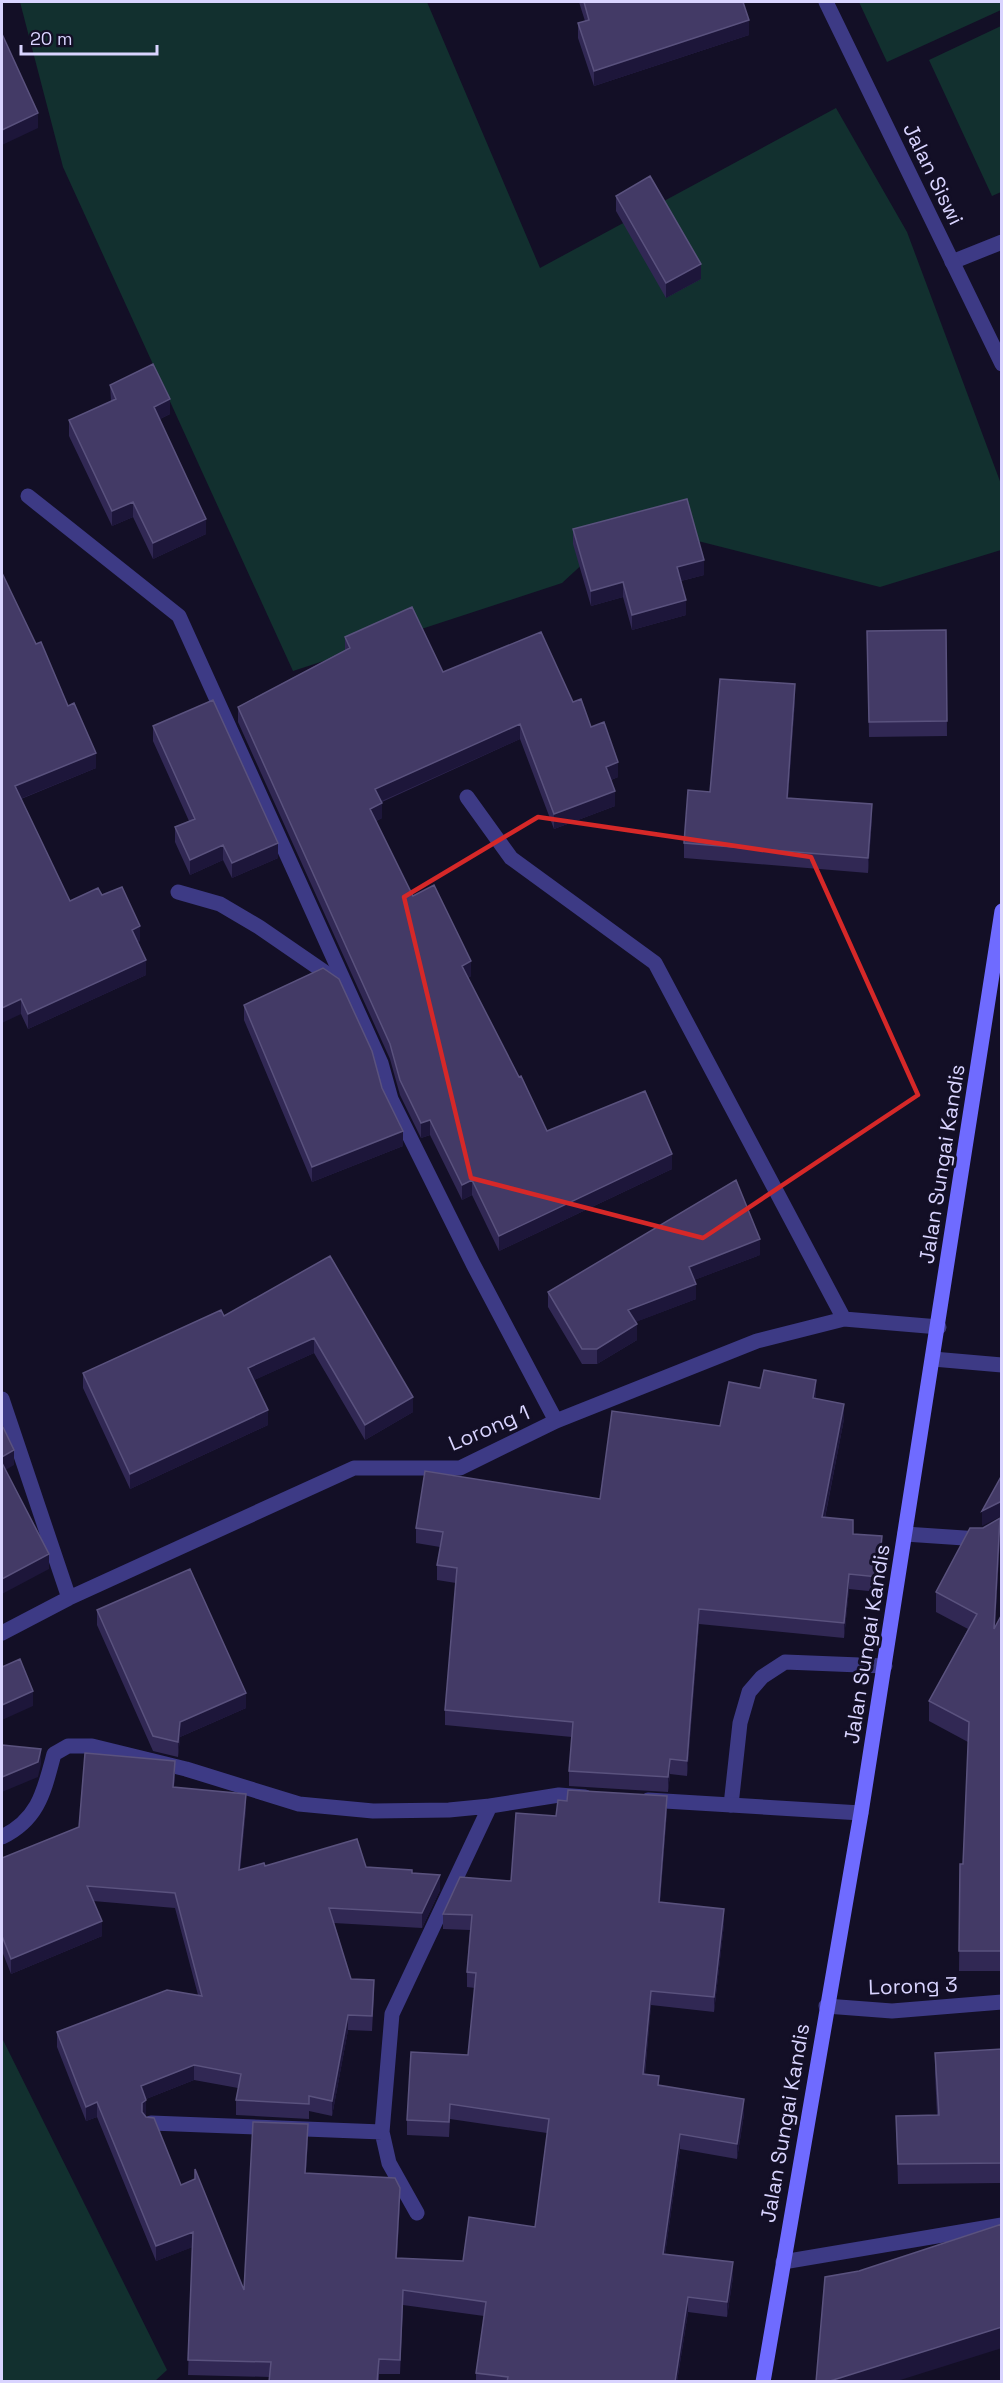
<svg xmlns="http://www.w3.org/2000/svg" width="1003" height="2383" font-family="'Space Grotesk',sans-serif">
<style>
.green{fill:#12302f}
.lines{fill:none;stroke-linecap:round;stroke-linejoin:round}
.lane{stroke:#3d3a85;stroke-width:15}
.street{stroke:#3d3a85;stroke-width:15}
.secondary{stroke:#6f6bff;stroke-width:15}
.wall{fill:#312854}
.shaded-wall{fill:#1d163a}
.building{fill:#433a66;stroke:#5a527e;stroke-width:1.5}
.marked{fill:none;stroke:#d62828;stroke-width:4.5;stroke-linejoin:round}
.labels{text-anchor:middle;stroke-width:6;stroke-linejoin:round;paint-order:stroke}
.street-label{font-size:21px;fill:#d9d4ff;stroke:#130f26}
</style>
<rect width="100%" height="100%" fill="#130f26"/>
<path class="green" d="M 20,2 L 427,2 L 540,268 L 836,108 L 907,232 L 1001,484 L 1001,550 L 880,587 L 627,523 L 562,583 L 293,671 L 63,167 Z
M 859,2 L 1001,2 L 1001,10 L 887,62 Z
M 1001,26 L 1001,192 L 992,196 L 929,60 Z
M 2,2038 L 167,2370 L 155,2381 L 2,2381 Z"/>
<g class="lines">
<path class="lane" d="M 952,262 L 1002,242
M 178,892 L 220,904 L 259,927 L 336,980
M 933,1359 L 1002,1365
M 905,1534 L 979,1539 L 1002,1526
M 731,1805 L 740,1723 L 749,1692 L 762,1677 L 785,1662 L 885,1666
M 783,2262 L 1002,2225"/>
<path class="street" d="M 826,2 L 1002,364
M 28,496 L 179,616 L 381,1063 L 391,1099 L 473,1264 L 556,1421
M 467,797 L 511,858 L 655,963 L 844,1319
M 2,1399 L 69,1598
M 2,1633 L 69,1598 L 354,1468 L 460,1468 L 556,1421 L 757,1341 L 844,1319 L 939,1327
M 648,1800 L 861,1813
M 2,1837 C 39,1819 44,1791 54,1754 L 68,1746 L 92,1746 L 186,1769 L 299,1804 L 373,1811 L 449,1810 L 490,1806
M 826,2006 L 892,2011 L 1002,2002
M 151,2123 L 382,2132
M 417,2213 L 389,2163 L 382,2132 L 392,2014 L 490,1806 L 559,1795 L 585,1797"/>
<path class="secondary" d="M 763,2382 L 861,1813 L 1002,911"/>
</g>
<path class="wall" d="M 579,2 L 743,2 L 749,35 L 594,86 L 578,38 L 578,23 L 585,21 Z
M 616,196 L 701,279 L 666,298 L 616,211 Z
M 110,385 L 170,414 L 160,419 L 206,534 L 153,559 L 133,517 L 112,526 L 69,436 L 69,420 L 111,401 Z
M 573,529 L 704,575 L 681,581 L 686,615 L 632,630 L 623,597 L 591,606 L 573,544 Z
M 2,573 L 36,644 L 68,706 L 96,768 L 21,799 L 70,901 L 102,895 L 140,941 L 137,942 L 146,975 L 28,1029 L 21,1014 Z
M 946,630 L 947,736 L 869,737 L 867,631 Z
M 345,637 L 443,672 L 573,702 L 591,727 L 618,777 L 611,780 L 615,806 L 554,829 L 520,739 L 382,802 L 382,818 L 376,821 L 413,896 L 471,976 L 468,978 L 547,1131 L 672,1169 L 499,1251 L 472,1195 L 462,1200 L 430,1135 L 421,1138 L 400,1095 L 390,1059 L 238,722 L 238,707 L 345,650 Z
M 795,700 L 788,798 L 872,819 L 868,873 L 684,858 L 684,843 L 710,792 Z
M 153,726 L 278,858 L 232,878 L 223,860 L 190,875 L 175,842 L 175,827 L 189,821 L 153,741 Z
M 244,1005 L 382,1088 L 403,1146 L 312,1182 L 244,1020 Z
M 760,1255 L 694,1280 L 696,1299 L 635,1322 L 637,1340 L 597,1364 L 582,1364 L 548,1307 L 548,1292 Z
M 330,1256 L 413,1412 L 365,1440 L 314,1353 L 254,1380 L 268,1425 L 130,1489 L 83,1388 L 83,1373 L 224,1316 Z
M 760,1388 L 816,1395 L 815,1398 L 844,1419 L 825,1518 L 882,1551 L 878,1592 L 849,1589 L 844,1638 L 699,1624 L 687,1776 L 670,1774 L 668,1792 L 569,1786 L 569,1771 L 572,1737 L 445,1725 L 445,1710 L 456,1583 L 437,1580 L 437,1565 L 440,1547 L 416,1543 L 416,1528 L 600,1499 L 720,1426 Z
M 983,1528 L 1000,1538 L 995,1626 L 1002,1614 L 1002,1971 L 959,1971 L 960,1864 L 963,1864 L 968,1742 L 929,1721 L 929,1701 L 968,1629 L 936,1612 L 936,1592 Z
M 97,1610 L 246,1708 L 180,1737 L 178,1757 L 153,1751 L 97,1625 Z
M 175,1776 L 174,1787 L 246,1809 L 240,1870 L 265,1866 L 366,1867 L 412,1873 L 440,1890 L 422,1928 L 334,1923 L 351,1979 L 374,1994 L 372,2031 L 348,2030 L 332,2116 L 309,2111 L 309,2119 L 236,2115 L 236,2100 L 238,2088 L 194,2080 L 146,2099 L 146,2115 L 145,2115 L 181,2185 L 244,2290 L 308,2139 L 306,2173 L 400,2203 L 397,2258 L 463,2261 L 535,2227 L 547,2133 L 450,2119 L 449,2137 L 407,2135 L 407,2120 L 468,2055 L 475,1988 L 467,1987 L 467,1972 L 470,1930 L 443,1929 L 443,1914 L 511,1881 L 556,1816 L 667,1811 L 660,1902 L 724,1924 L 714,2012 L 651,2005 L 645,2074 L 659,2085 L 744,2114 L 737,2159 L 680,2149 L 665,2254 L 733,2277 L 727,2317 L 688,2312 L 677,2382 L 476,2382 L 476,2373 L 484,2316 L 403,2305 L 400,2374 L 379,2374 L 379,2382 L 269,2382 L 270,2377 L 188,2375 L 192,2247 L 156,2261 L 97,2117 L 86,2121 L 57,2047 L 57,2032 L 198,1995 L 175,1908 L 93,1901 L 102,1936 L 11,1974 L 2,1951 L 2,1858 L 79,1827 Z
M 1002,2049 L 1002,2183 L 898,2184 L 896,2116 L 937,2115 L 935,2073 L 935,2053 Z"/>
<path class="shaded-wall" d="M 749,20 L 749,35 L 594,86 L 594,71 Z
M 38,113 L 38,128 L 2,145 L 2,130 Z
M 701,264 L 701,279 L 666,298 L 666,283 Z
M 170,399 L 170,414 L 154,422 L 154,407 Z
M 133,502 L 133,517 L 112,526 L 112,511 Z
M 206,519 L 206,534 L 153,559 L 153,543 Z
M 704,560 L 704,575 L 677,582 L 677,567 Z
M 623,582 L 623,597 L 591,606 L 591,591 Z
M 686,600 L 686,615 L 632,630 L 632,615 Z
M 795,684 L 795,700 L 787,813 L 787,798 Z
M 520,724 L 520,739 L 375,804 L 375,789 Z
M 96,753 L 96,768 L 15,801 L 15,786 Z
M 618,762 L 618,777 L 606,782 L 606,767 Z
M 615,791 L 615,806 L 554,829 L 554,814 Z
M 382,803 L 382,818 L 370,824 L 370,809 Z
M 872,804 L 872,819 L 868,873 L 868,858 Z
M 278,843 L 278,858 L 232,878 L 232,863 Z
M 223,845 L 223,860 L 190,875 L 190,860 Z
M 140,926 L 140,941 L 132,945 L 132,930 Z
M 146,960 L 146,975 L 28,1029 L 28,1014 Z
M 471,961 L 471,976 L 462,981 L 462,966 Z
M 21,999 L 21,1014 L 2,1023 L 2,1008 Z
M 430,1120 L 430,1135 L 421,1138 L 421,1123 Z
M 403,1131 L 403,1146 L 312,1182 L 312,1167 Z
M 672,1154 L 672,1169 L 499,1251 L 499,1236 Z
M 472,1180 L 472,1195 L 462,1200 L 462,1185 Z
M 760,1239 L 760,1255 L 689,1282 L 689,1267 Z
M 696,1284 L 696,1299 L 628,1325 L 628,1310 Z
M 637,1324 L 637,1340 L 597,1364 L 597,1349 Z
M 314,1338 L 314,1353 L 248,1383 L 248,1368 Z
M 816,1380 L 816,1395 L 813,1413 L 813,1398 Z
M 413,1397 L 413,1412 L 365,1440 L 365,1425 Z
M 844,1404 L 844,1419 L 822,1532 L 822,1517 Z
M 268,1410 L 268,1425 L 130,1489 L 130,1474 Z
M 14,1450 L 14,1465 L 2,1472 L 2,1457 Z
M 1002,1501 L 1002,1516 L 982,1526 L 982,1511 Z
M 1000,1518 L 1000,1538 L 994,1649 L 994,1629 Z
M 882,1536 L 882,1551 L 878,1592 L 878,1577 Z
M 49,1554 L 49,1569 L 2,1594 L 2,1579 Z
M 849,1574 L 849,1589 L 844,1638 L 844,1623 Z
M 699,1609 L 699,1624 L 687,1776 L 687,1761 Z
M 33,1691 L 33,1706 L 2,1720 L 2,1705 Z
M 246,1693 L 246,1708 L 180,1737 L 178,1757 L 178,1742 L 180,1722 Z
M 41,1749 L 41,1764 L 38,1777 L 2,1792 L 2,1777 Z
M 670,1759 L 670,1774 L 668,1792 L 668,1777 Z
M 175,1761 L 175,1776 L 173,1802 L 173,1787 Z
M 246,1794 L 246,1809 L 239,1885 L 239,1870 Z
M 667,1796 L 667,1811 L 659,1917 L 659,1902 Z
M 440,1875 L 440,1890 L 422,1928 L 422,1913 Z
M 724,1909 L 724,1924 L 714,2012 L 714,1997 Z
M 102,1921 L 102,1936 L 11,1974 L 11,1959 Z
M 651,1991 L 651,2005 L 643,2089 L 643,2074 Z
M 348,2015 L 348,2030 L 332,2116 L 332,2101 Z
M 194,2065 L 194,2080 L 141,2101 L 141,2086 Z
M 744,2099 L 744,2114 L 737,2159 L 737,2144 Z
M 146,2100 L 146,2115 L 142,2118 L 142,2103 Z
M 97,2102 L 97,2117 L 86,2121 L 86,2107 Z
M 308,2124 L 308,2139 L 305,2188 L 305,2173 Z
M 680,2134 L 680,2149 L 663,2269 L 663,2254 Z
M 400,2188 L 400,2203 L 396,2273 L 396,2258 Z
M 193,2232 L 193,2247 L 156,2261 L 156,2246 Z
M 733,2262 L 733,2277 L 727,2317 L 727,2302 Z
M 688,2297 L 688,2312 L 677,2382 L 675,2382 Z
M 1002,2327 L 1002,2348 L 894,2382 L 827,2382 Z"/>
<path class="building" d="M 584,2 L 743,2 L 749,20 L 594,71 L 578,23 L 589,20 Z
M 2,34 L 38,113 L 2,130 Z
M 650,176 L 701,264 L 666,283 L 616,196 Z
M 153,364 L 170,399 L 154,407 L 206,519 L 153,543 L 133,502 L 112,511 L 69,420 L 116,399 L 110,385 Z
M 687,499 L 704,560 L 677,567 L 686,600 L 632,615 L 623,582 L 591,591 L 573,529 Z
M 2,573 L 36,644 L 41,642 L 68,706 L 74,703 L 96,753 L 15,786 L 70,901 L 98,888 L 102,895 L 122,887 L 140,926 L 132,930 L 146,960 L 28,1014 L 21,999 L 2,1008 Z
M 412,607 L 443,672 L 541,632 L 573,702 L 581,699 L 591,727 L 604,722 L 618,762 L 606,767 L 615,791 L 554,814 L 520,724 L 375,789 L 382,803 L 370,809 L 413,896 L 434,885 L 471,961 L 462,966 L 519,1077 L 521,1076 L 547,1131 L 645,1091 L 672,1154 L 499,1236 L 472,1180 L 462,1185 L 430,1120 L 421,1123 L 400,1080 L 390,1044 L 238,707 L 350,648 L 345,637 Z
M 946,630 L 947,721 L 869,722 L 867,631 Z
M 720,679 L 795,684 L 787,798 L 872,804 L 868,858 L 684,843 L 688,790 L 710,792 Z
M 213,700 L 278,843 L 232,863 L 223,845 L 190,860 L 175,827 L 195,819 L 153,726 Z
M 323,968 L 339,979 L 372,1051 L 382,1088 L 403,1131 L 312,1167 L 244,1005 Z
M 736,1180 L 760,1239 L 689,1267 L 696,1284 L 628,1310 L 637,1324 L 597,1349 L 582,1349 L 548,1292 Z
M 330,1256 L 413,1397 L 365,1425 L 314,1338 L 248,1368 L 268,1410 L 130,1474 L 83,1373 L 221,1310 L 224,1316 Z
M 764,1370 L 816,1380 L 813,1398 L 844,1404 L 822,1517 L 853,1520 L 853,1534 L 882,1536 L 878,1577 L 849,1574 L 844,1623 L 699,1609 L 687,1761 L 670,1759 L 668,1777 L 569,1771 L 573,1722 L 445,1710 L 457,1568 L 437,1565 L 443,1532 L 416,1528 L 425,1471 L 600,1499 L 612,1411 L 720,1426 L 729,1382 L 760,1388 Z
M 2,1425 L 14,1450 L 2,1457 Z
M 2,1463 L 49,1554 L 2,1579 Z
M 1002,1475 L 1002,1501 L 982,1511 Z
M 1000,1518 L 994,1629 L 1002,1614 L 1002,1951 L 959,1951 L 960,1864 L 963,1864 L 969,1722 L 929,1701 L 977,1614 L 936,1592 L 970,1528 L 983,1528 Z
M 190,1569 L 246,1693 L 180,1722 L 178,1742 L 153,1736 L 97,1610 Z
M 20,1659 L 33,1691 L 2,1705 L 2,1667 Z
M 2,1745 L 41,1749 L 38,1762 L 2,1777 Z
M 85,1753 L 175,1761 L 173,1787 L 246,1794 L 239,1870 L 264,1863 L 265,1866 L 357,1839 L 366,1867 L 412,1870 L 412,1873 L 440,1875 L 422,1913 L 329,1908 L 351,1979 L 374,1980 L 372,2016 L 348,2015 L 332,2101 L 309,2096 L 309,2104 L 236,2100 L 241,2074 L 194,2065 L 141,2086 L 146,2100 L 142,2103 L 142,2112 L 146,2117 L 154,2118 L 181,2185 L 195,2179 L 195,2169 L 244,2290 L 253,2122 L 308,2124 L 305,2173 L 395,2178 L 400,2188 L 396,2258 L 463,2261 L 469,2217 L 535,2227 L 549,2119 L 450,2104 L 449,2122 L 407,2120 L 411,2052 L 468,2055 L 476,1973 L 467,1972 L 472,1915 L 443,1914 L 460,1877 L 511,1881 L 516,1813 L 556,1816 L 558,1800 L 567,1801 L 568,1790 L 667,1796 L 659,1902 L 724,1909 L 714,1997 L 651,1991 L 643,2074 L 659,2076 L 658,2085 L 744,2099 L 737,2144 L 680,2134 L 663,2254 L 733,2262 L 727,2302 L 688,2297 L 675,2382 L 507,2382 L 508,2377 L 476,2373 L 486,2302 L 403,2290 L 400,2360 L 379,2359 L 377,2382 L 269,2382 L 271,2362 L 188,2360 L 193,2232 L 156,2246 L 97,2102 L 86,2107 L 57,2032 L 167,1990 L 202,1996 L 175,1893 L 87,1886 L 102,1921 L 11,1959 L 2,1936 L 2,1858 L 79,1827 Z
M 1002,2049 L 1002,2163 L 898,2164 L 896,2116 L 939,2115 L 935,2053 Z
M 1002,2224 L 1002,2327 L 827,2382 L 816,2382 L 825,2277 L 859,2271 Z"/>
<path class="marked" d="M 538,817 L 811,857 L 918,1095 L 703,1238 L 471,1178 L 404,897 Z"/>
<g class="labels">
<g class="street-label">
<text transform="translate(933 174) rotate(64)" y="7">Jalan Siswi</text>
<text transform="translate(942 1164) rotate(-81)" y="7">Jalan Sungai Kandis</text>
<text transform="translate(489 1428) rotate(-23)" y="7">Lorong 1</text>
<text transform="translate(867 1644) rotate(-81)" y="7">Jalan Sungai Kandis</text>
<text transform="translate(913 1986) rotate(-2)" y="7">Lorong 3</text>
<text transform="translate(785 2123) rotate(-80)" y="7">Jalan Sungai Kandis</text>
</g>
</g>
<rect width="1003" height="2383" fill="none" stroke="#d9d4ff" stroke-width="6"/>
<path d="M21 45v9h136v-9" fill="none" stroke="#d9d4ff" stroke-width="3"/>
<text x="30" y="45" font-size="18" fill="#d9d4ff" stroke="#130f26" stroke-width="4.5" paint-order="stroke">20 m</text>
</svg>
